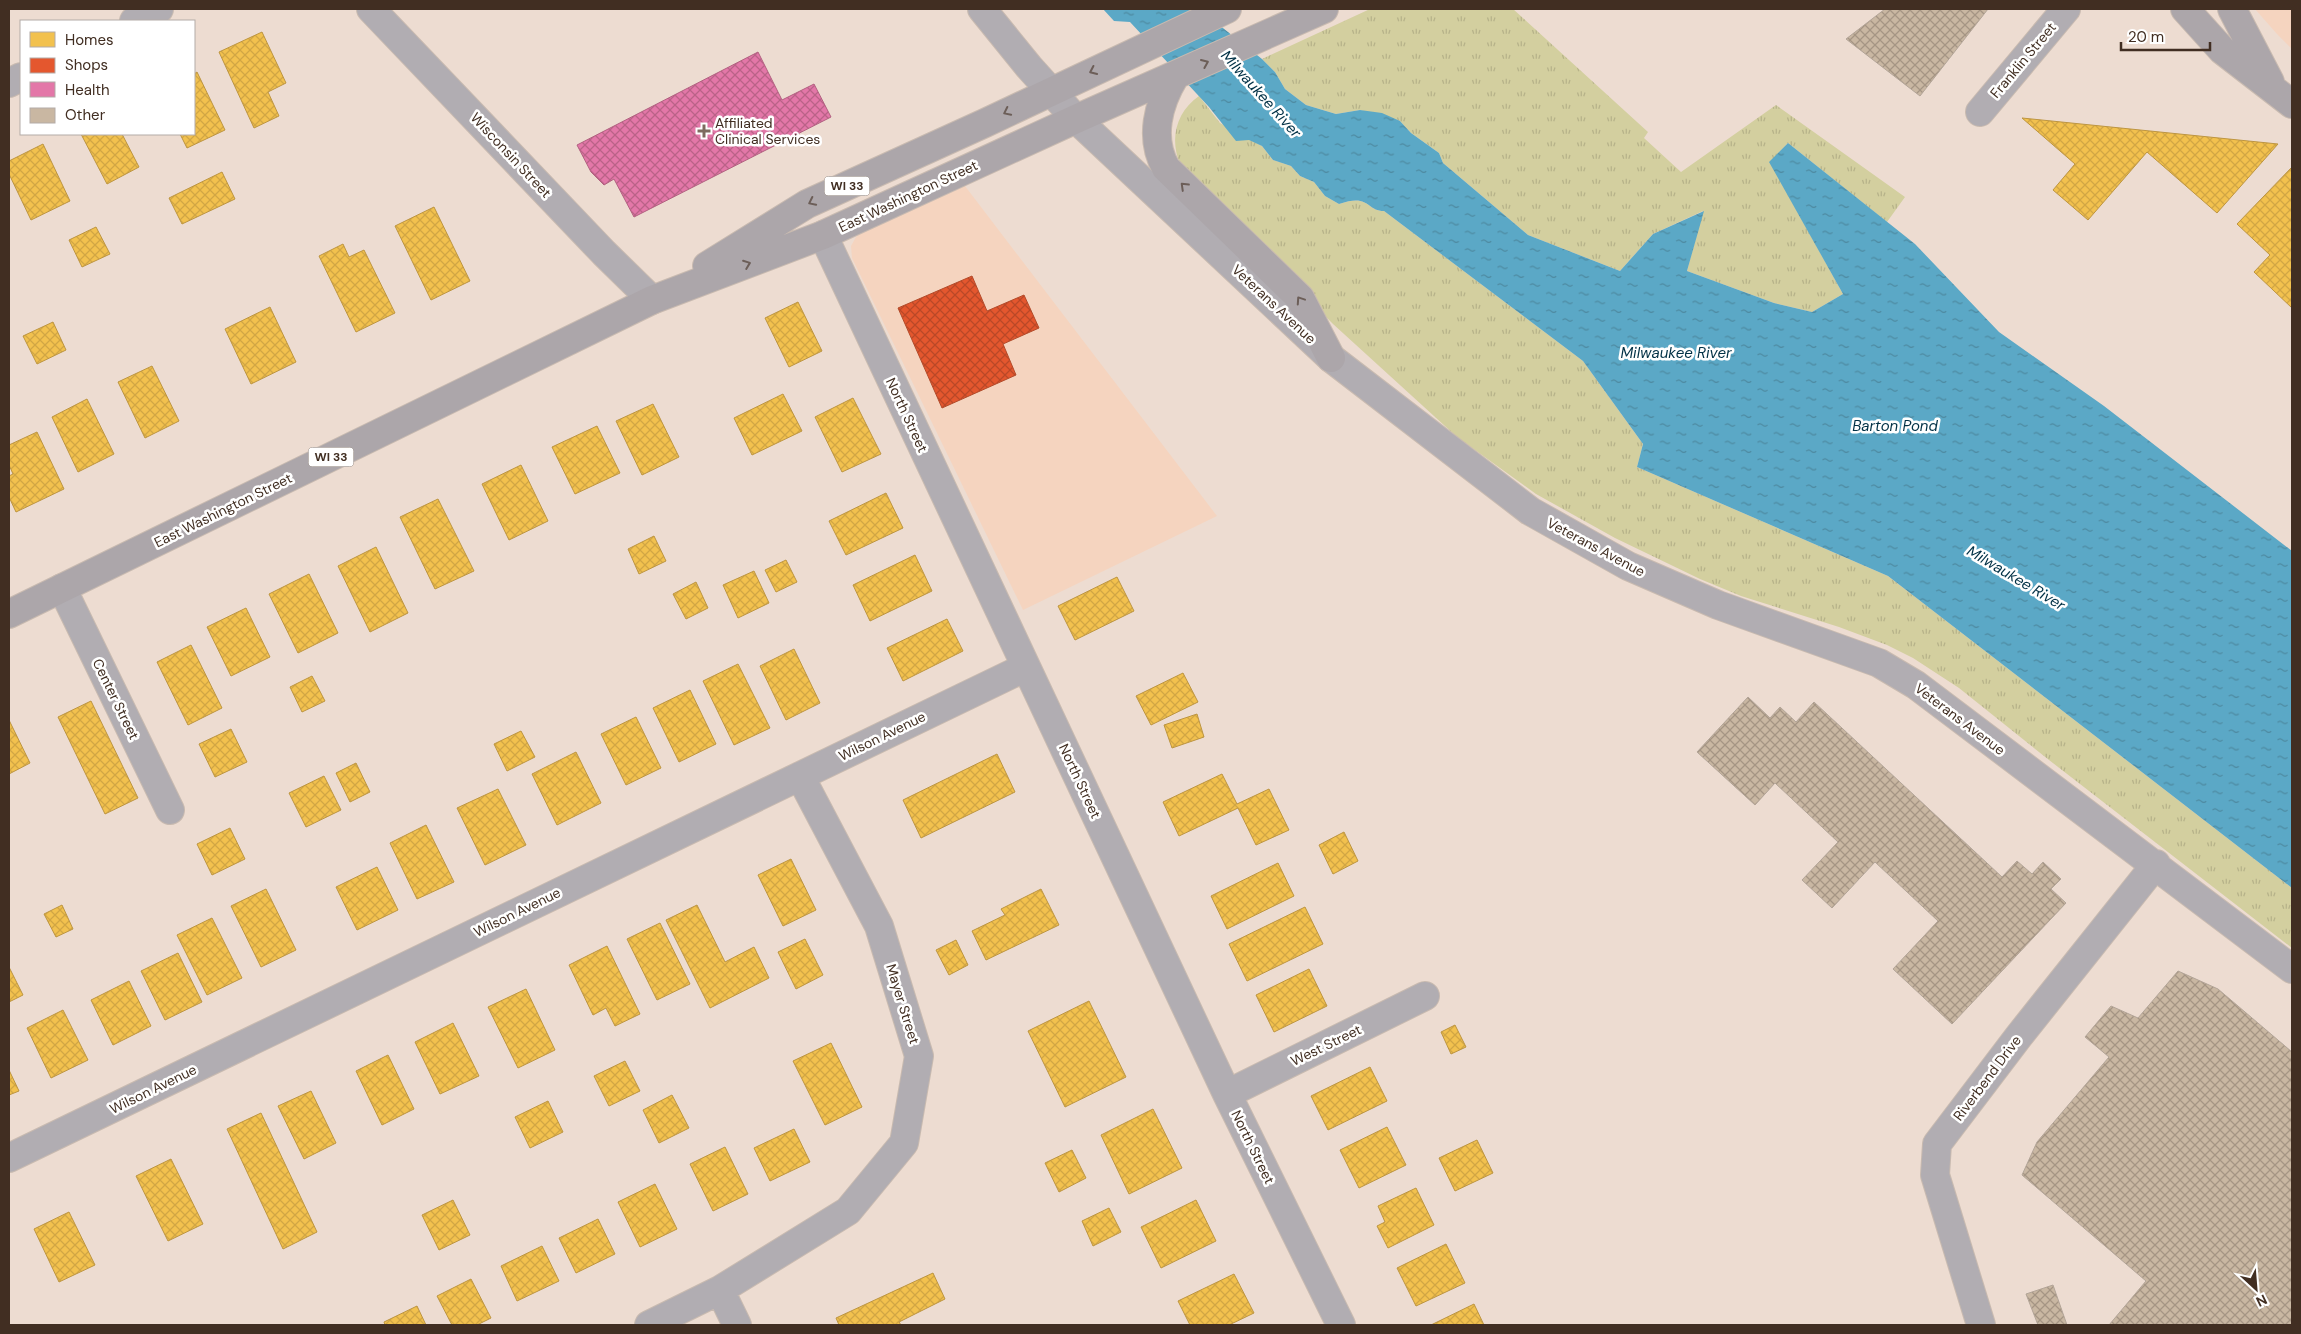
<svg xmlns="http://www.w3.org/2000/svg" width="2301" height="1334" font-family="'DM Sans',sans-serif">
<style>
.built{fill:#f5d4bf}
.park{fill:url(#park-tufts)}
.water{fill:url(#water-ripples)}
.homes{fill:url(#homes-cross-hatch);stroke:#bd9541}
.shops{fill:url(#shops-cross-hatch);stroke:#b34b2a}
.health{fill:url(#health-cross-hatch);stroke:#b26180}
.building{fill:url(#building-cross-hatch);stroke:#b3a598}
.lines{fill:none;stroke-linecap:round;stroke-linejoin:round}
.minor-casing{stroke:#c8bab0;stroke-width:30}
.tertiary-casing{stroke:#c8bab0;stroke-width:30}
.primary-casing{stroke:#c8bab0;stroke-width:30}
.minor{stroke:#b1adb2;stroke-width:28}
.tertiary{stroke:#b1adb2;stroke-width:28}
.primary{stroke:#aca6aa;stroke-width:28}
.oneway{stroke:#6c5e58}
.poi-dot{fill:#7d6b5f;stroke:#fff;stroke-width:2}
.labels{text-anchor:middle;stroke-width:5;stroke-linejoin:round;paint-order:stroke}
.shield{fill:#fff;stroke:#7a6d64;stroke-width:1}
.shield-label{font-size:12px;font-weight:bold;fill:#412e22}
.street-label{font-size:14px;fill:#412e22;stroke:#fff}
.poi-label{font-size:14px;fill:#412e22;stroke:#fff;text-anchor:start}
.water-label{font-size:15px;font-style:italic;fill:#003045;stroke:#fff}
</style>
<defs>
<pattern id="park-tufts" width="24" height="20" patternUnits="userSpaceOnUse" patternTransform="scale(1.25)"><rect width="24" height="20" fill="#d3cf9f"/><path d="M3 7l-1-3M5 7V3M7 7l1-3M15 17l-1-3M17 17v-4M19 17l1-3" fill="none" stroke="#b6b289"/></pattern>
<pattern id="water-ripples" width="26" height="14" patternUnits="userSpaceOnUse" patternTransform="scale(1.25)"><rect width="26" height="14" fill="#5ba8c6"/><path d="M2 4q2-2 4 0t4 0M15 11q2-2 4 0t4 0" fill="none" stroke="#4d89a0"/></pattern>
<pattern id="homes-cross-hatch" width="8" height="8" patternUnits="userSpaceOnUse" patternTransform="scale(1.25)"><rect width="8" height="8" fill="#f2c14e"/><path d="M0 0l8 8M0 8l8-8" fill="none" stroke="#d1a644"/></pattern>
<pattern id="shops-cross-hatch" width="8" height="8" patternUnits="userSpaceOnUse" patternTransform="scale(1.25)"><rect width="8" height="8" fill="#e4572e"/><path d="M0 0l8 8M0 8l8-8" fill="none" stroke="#ba4827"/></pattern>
<pattern id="health-cross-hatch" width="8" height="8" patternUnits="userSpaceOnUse" patternTransform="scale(1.25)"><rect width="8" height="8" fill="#e377a8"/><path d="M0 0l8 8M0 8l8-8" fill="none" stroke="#ba6288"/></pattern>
<pattern id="building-cross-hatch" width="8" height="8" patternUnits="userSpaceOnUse" patternTransform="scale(1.25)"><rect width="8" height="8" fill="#c9b7a2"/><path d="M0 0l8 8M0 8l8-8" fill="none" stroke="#a59584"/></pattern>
</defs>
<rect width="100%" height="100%" fill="#eddcd1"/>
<path class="built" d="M 2255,9 L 2292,9 L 2292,49 L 2277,34 Z
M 965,186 L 1217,516 L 1023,610 L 852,258 L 851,246 L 856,237 L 863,231 Z"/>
<path class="park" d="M 1370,9 L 1513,9 L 1648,132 L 1644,138 L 1681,172 L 1776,105 L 1905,197 L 1887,222 L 1788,143 L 1770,162 L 1843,294 L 1812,312 L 1774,303 L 1687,271 L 1703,211 L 1653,234 L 1620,271 L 1528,235 L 1443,163 L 1439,153 L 1411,133 L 1400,121 L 1360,110 L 1336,114 L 1306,105 L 1285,89 L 1275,72 L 1262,59 Z
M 1199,96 L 1220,123 L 1262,146 L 1273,160 L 1291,166 L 1300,176 L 1314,182 L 1325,196 L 1339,204 C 1370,193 1366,211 1384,211 L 1583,361 L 1643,444 L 1637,467 L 1888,576 L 2292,888 L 2292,948 L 2049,760 L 1959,688 L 1913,658 L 1887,645 L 1839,627 L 1741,596 L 1700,579 L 1615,538 L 1536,494 L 1457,437 L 1333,324 L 1196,186 C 1191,179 1183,171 1180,164 C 1169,138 1177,111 1199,96 Z"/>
<path class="water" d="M 1103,9 L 1199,9 L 1262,59 L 1275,72 L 1285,89 L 1306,105 L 1336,114 L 1360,110 L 1382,113 L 1400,121 L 1411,133 L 1439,153 L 1443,163 L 1528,235 L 1620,271 L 1653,234 L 1704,211 L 1687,271 L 1774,303 L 1812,312 L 1843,294 L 1769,162 L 1788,143 L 1915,244 L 1999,332 L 2104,406 L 2292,551 L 2292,888 L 1888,576 L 1637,467 L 1643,444 L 1583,361 L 1384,211 C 1366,211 1370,193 1339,204 L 1325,196 L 1314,182 L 1300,176 L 1291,166 L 1273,160 L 1262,146 L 1249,140 L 1236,141 L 1209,107 L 1130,22 L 1114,21 Z"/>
<path class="homes" d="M 262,32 L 286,83 L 268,92 L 279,116 L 254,128 L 219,52 Z
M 197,72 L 225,130 L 187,148 L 180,134 L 194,134 L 194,74 Z
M 2022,118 L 2278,144 L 2217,213 L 2147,152 L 2088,220 L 2053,190 L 2075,164 Z
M 81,134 L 122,134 L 139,167 L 107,184 Z
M 43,144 L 70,201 L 31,220 L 9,174 L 9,161 Z
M 2292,167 L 2292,308 L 2254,272 L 2270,255 L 2237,224 Z
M 222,172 L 235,199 L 182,224 L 169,198 Z
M 434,207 L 470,281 L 431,300 L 395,226 Z
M 96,227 L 110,254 L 82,267 L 69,240 Z
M 343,244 L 349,257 L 364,250 L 395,313 L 356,332 L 319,256 Z
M 798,302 L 822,351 L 789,367 L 765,318 Z
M 270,307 L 296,362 L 251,384 L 225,329 Z
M 53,322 L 66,350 L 37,364 L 23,336 Z
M 152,366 L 179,421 L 145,438 L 118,382 Z
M 783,394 L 802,431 L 752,455 L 734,418 Z
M 853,398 L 881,454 L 842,472 L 815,417 Z
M 87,399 L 114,454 L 78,472 L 52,417 Z
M 653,404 L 679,457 L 642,475 L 616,421 Z
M 597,426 L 620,473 L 575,494 L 552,447 Z
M 37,432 L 64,489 L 16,512 L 9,497 L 9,476 L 13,474 L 9,465 L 9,445 Z
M 521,465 L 548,521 L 509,540 L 482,484 Z
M 886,493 L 903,528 L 846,555 L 829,521 Z
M 438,499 L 474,571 L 435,589 L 400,517 Z
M 654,536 L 666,561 L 639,574 L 628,549 Z
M 376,547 L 408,613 L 370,632 L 338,566 Z
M 915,555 L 932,591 L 870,621 L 853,585 Z
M 786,560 L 797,582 L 776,592 L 765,570 Z
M 754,571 L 769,603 L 738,618 L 723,585 Z
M 309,574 L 338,633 L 298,653 L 269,594 Z
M 1117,577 L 1134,611 L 1075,640 L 1058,606 Z
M 696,582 L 708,608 L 686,619 L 673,594 Z
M 246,608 L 270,657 L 231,676 L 207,627 Z
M 947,619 L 963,651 L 903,681 L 887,648 Z
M 191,645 L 222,708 L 188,725 L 157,662 Z
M 794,649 L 820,703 L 786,720 L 760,666 Z
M 738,664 L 770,728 L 734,745 L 703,681 Z
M 1183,673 L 1198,702 L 1151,725 L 1136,696 Z
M 312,676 L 325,701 L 302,712 L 290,687 Z
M 690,690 L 716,744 L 679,762 L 653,708 Z
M 91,701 L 138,798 L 105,814 L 58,717 Z
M 1197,714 L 1204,737 L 1172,748 L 1164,725 Z
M 636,717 L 661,768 L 626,785 L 601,734 Z
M 9,720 L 30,763 L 9,774 Z
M 231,729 L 247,762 L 215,777 L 199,744 Z
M 521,731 L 535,757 L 507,771 L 494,744 Z
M 576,752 L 601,803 L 557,825 L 532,774 Z
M 997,754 L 1015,792 L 921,838 L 903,800 Z
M 356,763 L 370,792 L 350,802 L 336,773 Z
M 1222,774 L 1237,804 L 1269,789 L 1289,830 L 1256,845 L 1238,808 L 1179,836 L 1163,802 Z
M 324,776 L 341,810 L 306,827 L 289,793 Z
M 498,789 L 526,845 L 485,865 L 457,808 Z
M 426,825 L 454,882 L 417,899 L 390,843 Z
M 230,828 L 245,859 L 212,875 L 197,844 Z
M 1344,832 L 1358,861 L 1333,874 L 1319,845 Z
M 791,859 L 816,910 L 783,926 L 758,875 Z
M 1278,863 L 1294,896 L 1227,929 L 1211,896 Z
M 377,867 L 398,910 L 357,930 L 336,887 Z
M 266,889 L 296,950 L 261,967 L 231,906 Z
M 1041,889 L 1059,925 L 986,960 L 972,931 L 1005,915 L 1001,909 Z
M 62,905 L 73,929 L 56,937 L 44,914 Z
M 697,905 L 725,962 L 754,947 L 769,978 L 710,1008 L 666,920 Z
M 1305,907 L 1323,944 L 1247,981 L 1229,944 Z
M 212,918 L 242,978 L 207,995 L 177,935 Z
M 660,923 L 690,984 L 657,1000 L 627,939 Z
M 805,939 L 823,975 L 796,989 L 778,952 Z
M 956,940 L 968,965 L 949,975 L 936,950 Z
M 607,946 L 640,1014 L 615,1026 L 606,1008 L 593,1015 L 569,965 Z
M 178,953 L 202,1002 L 165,1020 L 141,971 Z
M 9,967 L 23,995 L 9,1002 Z
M 1309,969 L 1327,1006 L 1274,1032 L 1256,995 Z
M 129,981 L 151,1026 L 113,1045 L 91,1000 Z
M 526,989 L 555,1050 L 518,1068 L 488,1007 Z
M 1089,1001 L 1126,1077 L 1065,1107 L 1028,1031 Z
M 63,1010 L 88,1060 L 51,1078 L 27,1028 Z
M 453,1023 L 479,1076 L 440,1094 L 415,1042 Z
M 1455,1025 L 1466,1047 L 1451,1054 L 1441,1032 Z
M 831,1043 L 862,1107 L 825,1125 L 793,1061 Z
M 388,1055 L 414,1109 L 382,1125 L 356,1071 Z
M 625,1061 L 640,1091 L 609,1106 L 594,1076 Z
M 1370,1067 L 1387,1101 L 1328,1130 L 1311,1096 Z
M 9,1070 L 19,1091 L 9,1095 Z
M 311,1091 L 336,1143 L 304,1159 L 278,1106 Z
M 672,1095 L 689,1128 L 659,1143 L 643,1110 Z
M 548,1101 L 563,1132 L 530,1148 L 515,1117 Z
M 1153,1109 L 1182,1168 L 1129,1194 L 1101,1135 Z
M 261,1113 L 317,1232 L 283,1249 L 227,1129 Z
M 1387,1127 L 1406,1165 L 1359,1188 L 1340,1150 Z
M 794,1129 L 810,1162 L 770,1181 L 754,1148 Z
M 1477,1140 L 1493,1173 L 1455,1191 L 1439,1158 Z
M 725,1147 L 748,1194 L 713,1211 L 690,1164 Z
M 1072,1150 L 1086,1178 L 1059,1192 L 1045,1163 Z
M 171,1159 L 203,1224 L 168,1241 L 136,1176 Z
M 655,1184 L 677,1229 L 640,1247 L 618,1202 Z
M 1416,1188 L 1434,1225 L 1388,1248 L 1377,1226 L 1385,1222 L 1378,1206 Z
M 453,1200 L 470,1235 L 439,1250 L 422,1215 Z
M 1196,1200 L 1216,1241 L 1161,1268 L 1141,1227 Z
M 1109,1208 L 1121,1232 L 1093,1246 L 1082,1221 Z
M 69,1212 L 95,1265 L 59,1282 L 34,1229 Z
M 598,1219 L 615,1254 L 576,1273 L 559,1238 Z
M 1446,1244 L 1465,1283 L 1416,1306 L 1397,1268 Z
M 542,1246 L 559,1281 L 517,1301 L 501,1266 Z
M 933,1273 L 945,1299 L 899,1322 L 901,1325 L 839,1325 L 836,1318 Z
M 1234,1274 L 1254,1313 L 1229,1325 L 1190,1325 L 1178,1301 Z
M 471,1279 L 491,1318 L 477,1325 L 452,1325 L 437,1296 Z
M 1474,1304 L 1484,1325 L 1431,1325 Z
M 417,1306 L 426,1325 L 385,1325 L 384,1322 Z"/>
<path class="shops" d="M 972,276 L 987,311 L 1024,295 L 1039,328 L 1003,344 L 1016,375 L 942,408 L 898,308 Z"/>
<path class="health" d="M 758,52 L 782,100 L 814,84 L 831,117 L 634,217 L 614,179 L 604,185 L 591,172 L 577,145 Z"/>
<path class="building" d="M 1885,9 L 1988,9 L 1920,96 L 1846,39 Z
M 1748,697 L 1770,718 L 1780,707 L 1796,722 L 1814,702 L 2002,877 L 2017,861 L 2032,874 L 2043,862 L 2061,879 L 2051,889 L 2066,903 L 1952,1024 L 1893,969 L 1938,921 L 1875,862 L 1832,908 L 1802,880 L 1838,842 L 1775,783 L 1755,805 L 1697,752 Z
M 2178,971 L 2218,989 L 2292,1052 L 2292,1325 L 2109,1325 L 2146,1281 L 2022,1175 L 2037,1142 L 2109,1057 L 2085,1037 L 2111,1006 L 2138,1018 Z
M 2053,1285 L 2067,1325 L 2038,1325 L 2026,1294 Z"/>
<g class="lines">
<defs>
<path id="minor" d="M 371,9 L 604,253 L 652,300
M 134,21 L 159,9
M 9,83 L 21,77
M 1980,112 L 2066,9
M 1076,119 L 1331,358 L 1530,511 L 1628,566 L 1718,605 L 1879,663 L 1916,685 L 2292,969
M 823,235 L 1227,1094 L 1341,1325
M 62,588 L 170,810
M 1227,1094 L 1425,996
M 9,1158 L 1026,667
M 720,1290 L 737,1325
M 649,1325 L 720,1290 L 848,1211 L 904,1143 L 919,1056 L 879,926 L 800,776
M 1981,1325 L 1935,1175 L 1937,1144 L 2019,1036 L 2156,864"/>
<path id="tertiary" d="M 982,9 L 1029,67 L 1076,119"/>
<path id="primary" d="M 2185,9 L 2222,50 L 2292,104
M 2232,9 L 2270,82
M 1175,76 C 1158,104 1149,138 1166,168 L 1300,298 L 1331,358
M 707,266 L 807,204 L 985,123 L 1227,9
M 9,614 L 652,300 L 823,235 L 1076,119 L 1324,9"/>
</defs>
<use href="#minor" class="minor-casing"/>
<use href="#tertiary" class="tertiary-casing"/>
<use href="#primary" class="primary-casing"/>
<use href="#minor" class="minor"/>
<use href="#tertiary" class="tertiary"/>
<use href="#primary" class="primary"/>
</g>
<defs><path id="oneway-chevron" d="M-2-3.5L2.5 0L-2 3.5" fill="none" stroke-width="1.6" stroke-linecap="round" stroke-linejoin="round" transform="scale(1.25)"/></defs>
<g class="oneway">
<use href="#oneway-chevron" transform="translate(1205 63) rotate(-23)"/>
<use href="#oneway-chevron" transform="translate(1093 71) rotate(155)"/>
<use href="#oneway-chevron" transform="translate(1007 112) rotate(154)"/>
<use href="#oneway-chevron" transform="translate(1184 186) rotate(-136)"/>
<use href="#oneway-chevron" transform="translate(812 202) rotate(154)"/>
<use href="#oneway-chevron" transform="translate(747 264) rotate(-21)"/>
<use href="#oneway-chevron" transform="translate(1300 300) rotate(-124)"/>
</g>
<path class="poi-dot" d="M701.5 123.5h5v5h5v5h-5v5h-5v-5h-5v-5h5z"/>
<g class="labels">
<g class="shield">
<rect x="824.5" y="176.5" width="45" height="19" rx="4"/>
<rect x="308.5" y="447.5" width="45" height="19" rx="4"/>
</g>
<g class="shield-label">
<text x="847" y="190">WI 33</text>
<text x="331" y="461">WI 33</text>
</g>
<g class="street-label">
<text transform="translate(2023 60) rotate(-50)" y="5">Franklin Street</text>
<text transform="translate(511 155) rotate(47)" y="5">Wisconsin Street</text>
<text transform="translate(908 196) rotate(-25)" y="5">East Washington Street</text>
<text transform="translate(1274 304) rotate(43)" y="5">Veterans Avenue</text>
<text transform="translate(907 415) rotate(65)" y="5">North Street</text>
<text transform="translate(223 510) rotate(-26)" y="5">East Washington Street</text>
<text transform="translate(1596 547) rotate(28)" y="5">Veterans Avenue</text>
<text transform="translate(116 699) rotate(64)" y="5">Center Street</text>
<text transform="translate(1960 719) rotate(37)" y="5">Veterans Avenue</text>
<text transform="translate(882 736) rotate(-26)" y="5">Wilson Avenue</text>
<text transform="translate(1080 781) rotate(65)" y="5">North Street</text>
<text transform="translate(517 912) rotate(-26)" y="5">Wilson Avenue</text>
<text transform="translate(903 1004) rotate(73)" y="5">Mayer Street</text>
<text transform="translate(1326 1045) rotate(-26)" y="5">West Street</text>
<text transform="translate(1987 1078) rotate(-53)" y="5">Riverbend Drive</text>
<text transform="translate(153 1089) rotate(-26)" y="5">Wilson Avenue</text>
<text transform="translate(1253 1147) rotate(64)" y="5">North Street</text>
</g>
<g class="poi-label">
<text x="715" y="128">Affiliated<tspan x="715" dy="16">Clinical Services</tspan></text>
</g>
<g class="water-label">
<text transform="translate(1261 94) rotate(48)" y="5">Milwaukee River</text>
<text x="1676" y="358">Milwaukee River</text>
<text x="1895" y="431">Barton Pond</text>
<text transform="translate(2016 578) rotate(31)" y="5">Milwaukee River</text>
</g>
</g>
<rect width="2301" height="1334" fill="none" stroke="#412e22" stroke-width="20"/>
<rect x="20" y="20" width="175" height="115" fill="#ffffff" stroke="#b3aba7"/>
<rect x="30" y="32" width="25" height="15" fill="#f2c14e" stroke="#b3aba7"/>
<text x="65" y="45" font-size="15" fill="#412e22">Homes</text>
<rect x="30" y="58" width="25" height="15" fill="#e4572e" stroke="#b3aba7"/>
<text x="65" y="70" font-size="15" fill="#412e22">Shops</text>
<rect x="30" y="82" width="25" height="15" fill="#e377a8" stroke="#b3aba7"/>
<text x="65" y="95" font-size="15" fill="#412e22">Health</text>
<rect x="30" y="108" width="25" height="15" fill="#c9b7a2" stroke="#b3aba7"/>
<text x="65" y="120" font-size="15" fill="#412e22">Other</text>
<g transform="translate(2256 1289) rotate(154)" stroke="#ffffff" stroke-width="4" paint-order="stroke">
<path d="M0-4L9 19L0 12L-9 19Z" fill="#412e22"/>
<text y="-8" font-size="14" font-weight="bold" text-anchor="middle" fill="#412e22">N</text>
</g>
<path d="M2121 42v8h89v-8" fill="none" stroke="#412e22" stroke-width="2.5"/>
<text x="2128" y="42" font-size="15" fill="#412e22" stroke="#ffffff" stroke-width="4" paint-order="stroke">20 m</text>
</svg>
